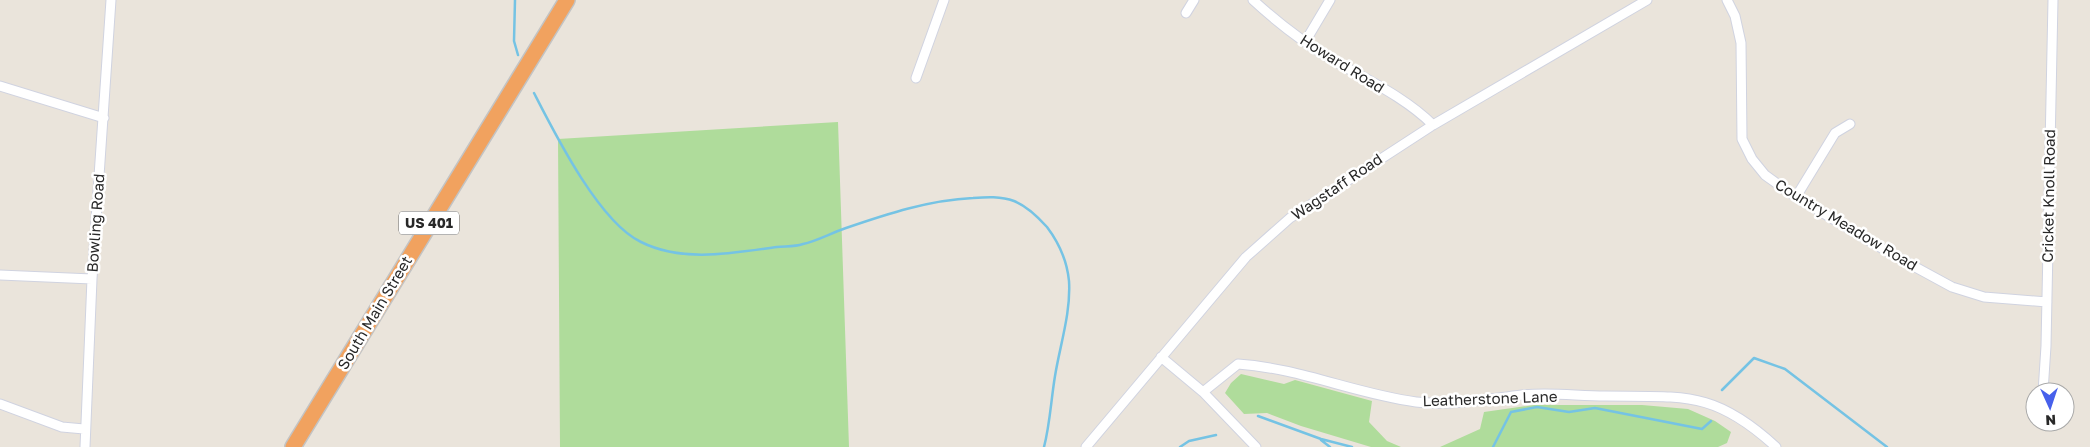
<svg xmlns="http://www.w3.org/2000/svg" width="2090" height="447" font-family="'Golos Text',sans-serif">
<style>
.green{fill:#afdc9b}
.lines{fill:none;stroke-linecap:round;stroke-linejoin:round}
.stream{stroke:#75c3e4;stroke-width:2.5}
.street-casing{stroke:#d0d3e0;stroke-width:11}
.highway-casing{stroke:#c3c3c3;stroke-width:18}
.street{stroke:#fff;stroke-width:9}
.highway{stroke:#f1a25f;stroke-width:15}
.labels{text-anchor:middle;stroke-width:5;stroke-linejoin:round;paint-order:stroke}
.shield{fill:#fff;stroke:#686868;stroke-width:1}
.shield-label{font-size:14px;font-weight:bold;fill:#282828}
.street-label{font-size:15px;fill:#282828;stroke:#fff}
</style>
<rect width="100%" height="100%" fill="#eae4db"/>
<path class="green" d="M 838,122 L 849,447 L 560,447 L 558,139 Z
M 1241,374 L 1284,384 L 1295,380 L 1372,401 L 1369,422 L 1387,441 L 1401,447 L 1371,447 L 1301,426 L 1267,413 L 1244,414 L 1225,393 L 1231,383 Z
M 1534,405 L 1642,405 L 1688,409 L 1715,421 L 1731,432 L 1727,443 L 1718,447 L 1440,447 L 1480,429 L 1484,412 Z"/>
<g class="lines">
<path class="stream" d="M 515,0 L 514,41 L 518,55
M 534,93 C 555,134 599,222 641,242 C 683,263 733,253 777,247 C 786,246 794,247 803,244 C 817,241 831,233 846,228 C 887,214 929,200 973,198 C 986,197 1001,196 1014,201 C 1027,206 1038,217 1047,227 C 1059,243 1067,260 1069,281 C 1071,313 1060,345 1055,376 C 1051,400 1050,424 1044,447
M 1722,390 L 1754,358 L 1785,369 L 1887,447
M 1258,416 L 1321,439 L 1352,447
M 1321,440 L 1330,447
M 1180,447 L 1189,441 L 1216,435
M 1493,447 L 1511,412 L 1537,407 L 1569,412 L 1595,408 L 1702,429 L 1711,421"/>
<defs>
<path id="street" d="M 1253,0 C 1278,23 1304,43 1333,60 C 1367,80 1405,97 1433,125
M 1727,0 L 1735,16 L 1741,43 L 1742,139 L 1752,159 L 1765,175 L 1796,197 L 1895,256 L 1952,287 L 1984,297 L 2047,302
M 1186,13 L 1194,0
M 1305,42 L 1330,0
M 916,78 L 944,0
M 0,86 L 104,118
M 1796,197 L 1835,133 L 1850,124
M 0,275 L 92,279
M 1161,357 L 1203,392 L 1256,447
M 1203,392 L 1238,364 C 1299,368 1356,394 1416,402 C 1451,406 1487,399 1522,395 C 1549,392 1578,396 1605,396 C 1684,397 1714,390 1776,447
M 2043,392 L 2046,346 L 2053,0
M 0,404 L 62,427 L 84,429
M 85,447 L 92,279 L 111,0
M 1086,447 L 1246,257 L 1290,218 L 1433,125 L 1647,0"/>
<path id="highway" d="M 293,447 L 567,0"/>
</defs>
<use href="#street" class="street-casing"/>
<use href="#highway" class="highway-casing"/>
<use href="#street" class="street"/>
<use href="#highway" class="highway"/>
</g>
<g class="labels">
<rect class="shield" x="399" y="211.5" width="60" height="23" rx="4"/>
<g class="shield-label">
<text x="429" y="228">US 401</text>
</g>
<g class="street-label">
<text transform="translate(1342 64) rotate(32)" y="5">Howard Road</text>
<text transform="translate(1337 187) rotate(-34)" y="5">Wagstaff Road</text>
<text transform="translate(2049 196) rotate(-89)" y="5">Cricket Knoll Road</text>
<text transform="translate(96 223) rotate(-86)" y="5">Bowling Road</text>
<text transform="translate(1846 225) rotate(31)" y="5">Country Meadow Road</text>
<text transform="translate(375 313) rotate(-59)" y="5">South Main Street</text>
<text transform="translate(1490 399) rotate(-2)" y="5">Leatherstone Lane</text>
</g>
</g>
<g transform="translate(2050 407) rotate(177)"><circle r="24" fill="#ffffff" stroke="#a9a9a9"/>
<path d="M0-4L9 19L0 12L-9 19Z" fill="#4760eb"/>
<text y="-8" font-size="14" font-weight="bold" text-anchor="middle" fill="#282828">N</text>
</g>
</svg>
